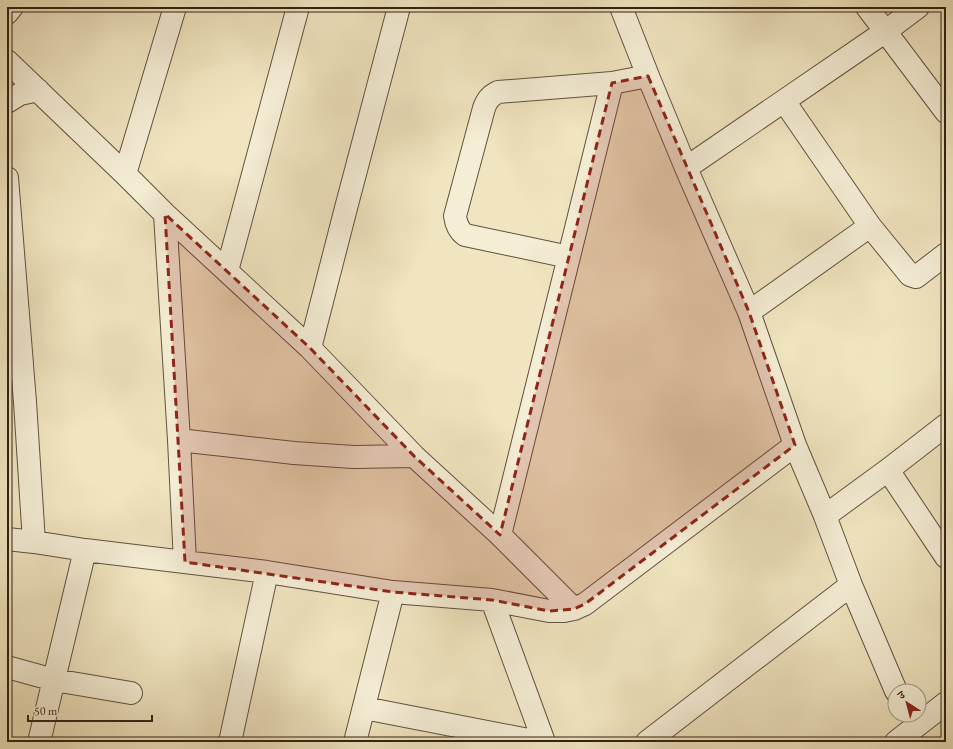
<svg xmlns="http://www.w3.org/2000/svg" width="953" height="749" font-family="'EB Garamond','Noto Serif Devanagari',serif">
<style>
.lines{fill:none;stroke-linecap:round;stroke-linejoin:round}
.minor-casing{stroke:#61523e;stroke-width:24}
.minor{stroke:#f5eed6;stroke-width:22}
.marked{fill:#8f2418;fill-opacity:0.2;stroke:#8f2418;stroke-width:3;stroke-dasharray:8 5;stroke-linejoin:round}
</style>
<rect width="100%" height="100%" fill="#f0e5c0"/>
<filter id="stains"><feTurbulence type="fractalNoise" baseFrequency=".005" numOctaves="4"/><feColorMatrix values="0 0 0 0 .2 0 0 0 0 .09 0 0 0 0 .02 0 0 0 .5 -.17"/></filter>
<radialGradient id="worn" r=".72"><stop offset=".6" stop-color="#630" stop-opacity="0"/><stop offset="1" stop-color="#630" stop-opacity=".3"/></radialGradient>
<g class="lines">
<defs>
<path id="minor" d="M 621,7 L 648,76 L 686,168 L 749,312 L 795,445 L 825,516 L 851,585 L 896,691
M 867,7 L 946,112
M 7,13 L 12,7
M 7,61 L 125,174 L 165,214 L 310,348 L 414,456 L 500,535 L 574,609
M 784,101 L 870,226 L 910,275 L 916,277 L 946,254
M 7,102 L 20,94 L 38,90
M 686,168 L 886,31 L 918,7
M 125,174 L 175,7
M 7,178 L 25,402 L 34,542
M 165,214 L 179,440 L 185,562
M 569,257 L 465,235 C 458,230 456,224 455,216 L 484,108 C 487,100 490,96 498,92 L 612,83 L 648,76
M 227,271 L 298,7
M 749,312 L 870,226
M 310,348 L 346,208 L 399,7
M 179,440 L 294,453 L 353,457 L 414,456
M 888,470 L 946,557
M 825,516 L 888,470 L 946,425
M 500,535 L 612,83
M 7,539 L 34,542 L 85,550 L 267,572 L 393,592 L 492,600 L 549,611 L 564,611 L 574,609 L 585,604 L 795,445
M 492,600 L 544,742
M 7,667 L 54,680 L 131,693
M 364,708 L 539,742
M 39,742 L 85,550
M 230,742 L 267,572
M 355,742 L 393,592
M 647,742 L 851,585
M 896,742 L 946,703"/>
</defs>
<use href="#minor" class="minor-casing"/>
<use href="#minor" class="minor"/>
</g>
<path class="marked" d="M 648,76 L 749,312 L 795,445 L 585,604 L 574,609 L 549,611 L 492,600 L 393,592 L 185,562 L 165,214 L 310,348 L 414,456 L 500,535 L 612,83 Z"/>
<rect width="953" height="749" fill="none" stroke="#f0e5c0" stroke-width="24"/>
<rect x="8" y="8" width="937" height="733" fill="none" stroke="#312113" stroke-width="2"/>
<rect x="12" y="12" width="929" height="725" fill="none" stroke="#312113"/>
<g transform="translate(907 703) rotate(324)"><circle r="19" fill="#f5eed6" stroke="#a79c88"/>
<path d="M0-3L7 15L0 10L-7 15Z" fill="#8f2418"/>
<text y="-6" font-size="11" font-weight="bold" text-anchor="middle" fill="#312113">उ</text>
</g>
<path d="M28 715v6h124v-6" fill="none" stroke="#312113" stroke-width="2"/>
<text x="34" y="715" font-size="12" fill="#312113" stroke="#f5eed6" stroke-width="3" paint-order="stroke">50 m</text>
<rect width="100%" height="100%" filter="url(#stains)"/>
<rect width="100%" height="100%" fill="url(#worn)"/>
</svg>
